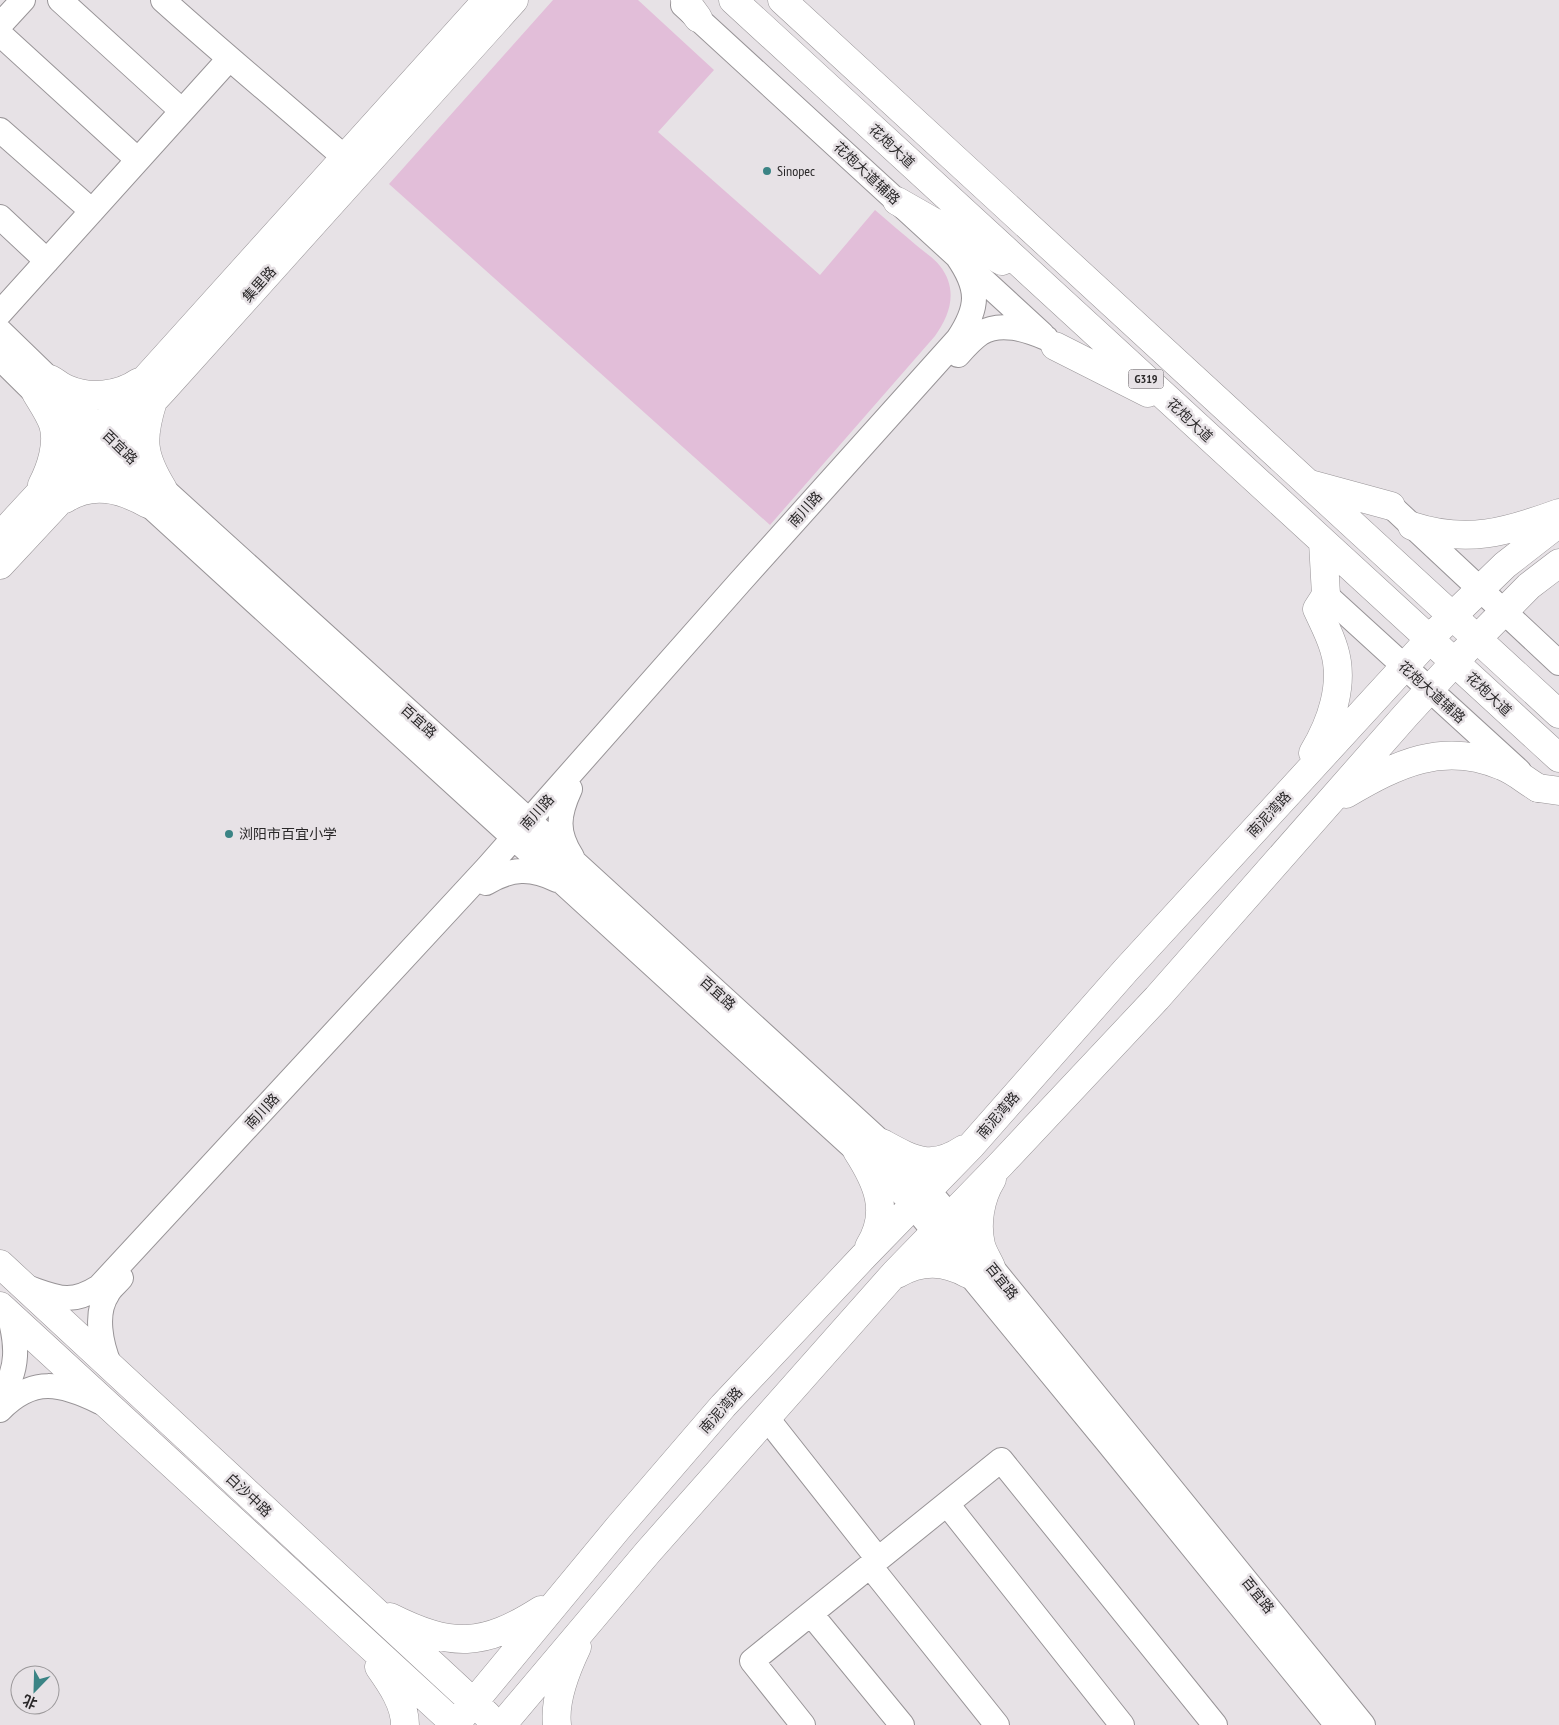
<svg xmlns="http://www.w3.org/2000/svg" width="1559" height="1725" font-family="'PT Sans Narrow','Noto Sans SC',sans-serif">
<style>
.green{fill:#e2bed9}
.lines{fill:none;stroke-linecap:round;stroke-linejoin:round}
.minor-casing{stroke:#989497;stroke-width:26}
.major-casing{stroke:#989497;stroke-width:29}
.highway-casing{stroke:#989497;stroke-width:29}
.minor{stroke:#fff;stroke-width:24}
.major{stroke:#fff;stroke-width:28}
.highway{stroke:#fff;stroke-width:28}
.poi-dot{fill:#3b8485;stroke:#e7e2e6;stroke-width:2}
.labels{text-anchor:middle;stroke-width:5;stroke-linejoin:round;paint-order:stroke}
.shield{fill:#e7e2e6;stroke:#636062;stroke-width:1}
.shield-label{font-size:12px;font-weight:bold;fill:#2a2829}
.street-label{font-size:14px;fill:#2a2829;stroke:#e7e2e6}
.poi-label{font-size:14px;fill:#2a2829;stroke:#e7e2e6;text-anchor:start}
</style>
<rect width="100%" height="100%" fill="#e7e2e6"/>
<path class="green" d="M 553,0 L 638,0 L 714,70 L 658,132 L 820,275 L 875,210 C 889,222 903,234 916,245 C 924,252 934,258 940,266 C 958,289 951,314 935,336 L 770,525 L 389,184 Z"/>
<g class="lines">
<defs>
<path id="minor" d="M 60,0 L 182,111
M 163,0 C 223,54 285,105 345,158
M 683,5 L 1042,334
M 0,25 L 23,0
M 0,34 L 138,160
M 0,130 L 92,211
M 0,217 L 47,261
M 0,313 L 229,59
M 0,331 L 163,489 L 502,796 L 882,1143 L 920,1181 L 950,1216 L 1363,1725
M 958,355 C 965,347 972,339 981,333 C 1001,321 1027,330 1046,338
M 0,358 L 148,504 L 857,1151 L 906,1197 L 1109,1444 L 1337,1725
M 1391,506 L 1559,663
M 1326,595 L 1519,771
M 570,789 C 558,815 556,832 572,857
M 486,883 C 511,868 531,867 557,880
M 26,1287 C 56,1297 69,1306 99,1287 L 487,868 L 739,583 L 958,339 C 979,307 980,289 957,256
M 110,1366 C 101,1345 94,1313 108,1293 C 111,1287 117,1283 121,1278
M 0,1395 C 20,1371 17,1342 9,1314
M 0,1410 C 33,1376 61,1383 100,1402
M 766,1417 L 878,1559
M 947,1504 L 1122,1725
M 870,1566 L 997,1725
M 811,1614 L 902,1725
M 803,1725 L 752,1661 L 1001,1460 L 1215,1725"/>
<path id="major" d="M 50,379 C 56,382 61,387 67,389 C 90,399 119,396 139,382
M 36,393 C 42,403 49,413 53,424 C 59,443 51,468 42,485
M 153,401 C 141,439 142,455 163,489
M 65,499 C 93,481 121,489 148,504
M 1412,526 C 1467,544 1507,532 1559,513
M 0,536 L 148,376 L 487,0
M 0,565 L 164,389 L 514,0
M 1313,753 C 1331,723 1345,684 1334,649 C 1330,635 1323,622 1317,609 L 1326,595
M 1346,794 C 1397,764 1443,741 1502,766 C 1515,771 1526,781 1538,788
M 882,1143 C 913,1160 931,1171 964,1149
M 857,1151 C 877,1182 891,1212 869,1247
M 0,1264 L 487,1715
M 991,1267 C 988,1260 983,1253 981,1245 C 976,1224 980,1198 992,1179
M 897,1274 C 922,1260 944,1261 968,1274
M 0,1306 L 456,1725
M 390,1617 C 452,1648 483,1647 541,1610
M 379,1667 C 391,1684 405,1704 405,1725
M 455,1725 L 618,1528 L 723,1406 L 863,1257 L 971,1146 L 1126,970 L 1439,629 L 1505,565 L 1559,523
M 502,1725 L 648,1552 L 895,1273 L 1001,1164 L 1157,998 L 1406,715 L 1465,651 L 1529,586 L 1559,563
M 557,1725 C 554,1699 566,1670 577,1647"/>
<path id="highway" d="M 685,0 L 698,18
M 733,0 L 1559,758
M 782,0 L 1559,714
M 897,201 L 1002,261
M 1055,346 L 1148,393
M 1310,484 L 1391,506
M 1323,542 L 1326,595
M 1538,788 L 1559,791"/>
</defs>
<use href="#minor" class="minor-casing"/>
<use href="#major" class="major-casing"/>
<use href="#highway" class="highway-casing"/>
<use href="#minor" class="minor"/>
<use href="#major" class="major"/>
<use href="#highway" class="highway"/>
</g>
<g class="poi-dot">
<circle cx="767" cy="171" r="5"/>
<circle cx="229" cy="834" r="5"/>
</g>
<g class="labels">
<rect class="shield" x="1128.5" y="369.5" width="35" height="19" rx="4"/>
<g class="shield-label">
<text x="1146" y="383">G319</text>
</g>
<g class="street-label">
<text transform="translate(892 146) rotate(43)" y="5">花炮大道</text>
<text transform="translate(867 173) rotate(43)" y="5">花炮大道辅路</text>
<text transform="translate(259 284) rotate(-48)" y="5">集里路</text>
<text transform="translate(1190 420) rotate(43)" y="5">花炮大道</text>
<text transform="translate(120 447) rotate(44)" y="5">百宜路</text>
<text transform="translate(805 509) rotate(-48)" y="5">南川路</text>
<text transform="translate(1432 692) rotate(42)" y="5">花炮大道辅路</text>
<text transform="translate(1489 694) rotate(43)" y="5">花炮大道</text>
<text transform="translate(419 721) rotate(42)" y="5">百宜路</text>
<text transform="translate(537 812) rotate(-48)" y="5">南川路</text>
<text transform="translate(1269 814) rotate(-47)" y="5">南泥湾路</text>
<text transform="translate(718 993) rotate(42)" y="5">百宜路</text>
<text transform="translate(262 1111) rotate(-47)" y="5">南川路</text>
<text transform="translate(998 1115) rotate(-49)" y="5">南泥湾路</text>
<text transform="translate(1002 1281) rotate(51)" y="5">百宜路</text>
<text transform="translate(721 1410) rotate(-48)" y="5">南泥湾路</text>
<text transform="translate(249 1495) rotate(43)" y="5">白沙中路</text>
<text transform="translate(1258 1595) rotate(51)" y="5">百宜路</text>
</g>
<g class="poi-label">
<text x="777" y="176">Sinopec</text>
<text x="239" y="839">浏阳市百宜小学</text>
</g>
</g>
<g transform="translate(35 1690) rotate(203)"><circle r="24" fill="#e7e2e6" stroke="#9b989a"/>
<path d="M0-4L9 19L0 12L-9 19Z" fill="#3b8485"/>
<text y="-8" font-size="14" font-weight="bold" text-anchor="middle" fill="#2a2829">北</text>
</g>
</svg>
